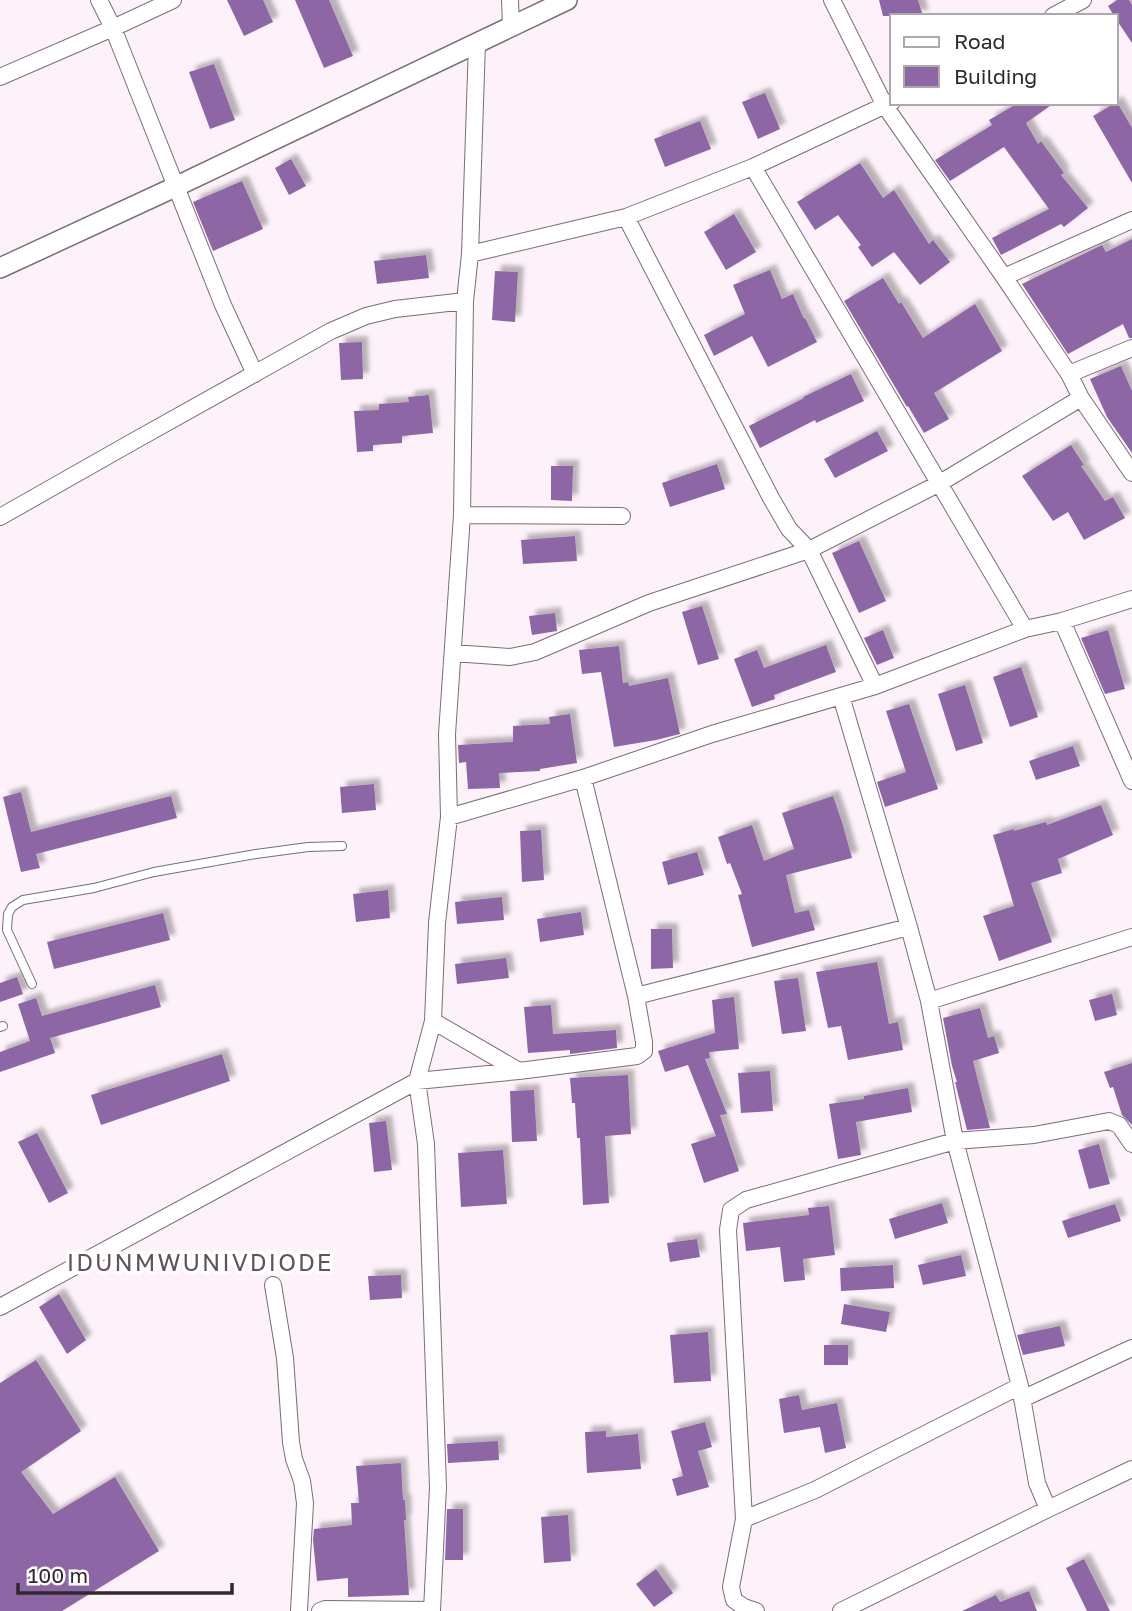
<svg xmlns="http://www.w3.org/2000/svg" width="1132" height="1611" font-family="'Golos Text',sans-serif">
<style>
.building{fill:#8d66a6;filter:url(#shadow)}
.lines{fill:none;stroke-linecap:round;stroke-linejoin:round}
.service-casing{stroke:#7c6c77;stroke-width:10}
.minor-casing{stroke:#7c6c77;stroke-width:18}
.tertiary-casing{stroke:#7c6c77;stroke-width:22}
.service{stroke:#fff;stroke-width:8}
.minor{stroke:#fff;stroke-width:16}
.tertiary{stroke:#fff;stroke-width:19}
.labels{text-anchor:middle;stroke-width:7;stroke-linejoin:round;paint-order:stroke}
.quarter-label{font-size:24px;letter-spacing:2px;fill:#61525c;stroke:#fff}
</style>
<defs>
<filter id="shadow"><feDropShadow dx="6" dy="-6" stdDeviation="2" flood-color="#0004"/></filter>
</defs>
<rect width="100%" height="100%" fill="#fdf2f9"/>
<path class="building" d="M 227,0 L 263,0 L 273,22 L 244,36 Z
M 295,0 L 329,0 L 353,56 L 324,68 Z
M 879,0 L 918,0 L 923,16 L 883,16 Z
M 1117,0 L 1129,0 L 1132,5 L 1132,43 L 1116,19 L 1116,16 L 1114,16 L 1108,6 Z
M 214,64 L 235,120 L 210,129 L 189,72 Z
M 765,93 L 780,129 L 758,139 L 742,102 Z
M 1117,102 L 1132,128 L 1132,183 L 1093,116 Z
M 1018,103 L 1054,103 L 1026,123 L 1038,144 L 1041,141 L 1064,173 L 1061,175 L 1088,208 L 1064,227 L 1061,224 L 1001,255 L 992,238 L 1049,209 L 1004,147 L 950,181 L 935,160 L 992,125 L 989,120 Z
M 700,121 L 711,149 L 665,167 L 654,139 Z
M 291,159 L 306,186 L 289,195 L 275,168 Z
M 860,163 L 883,198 L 894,190 L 929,244 L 933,240 L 950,262 L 920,285 L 894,252 L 872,267 L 858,247 L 861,245 L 838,215 L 815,230 L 797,202 Z
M 242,181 L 263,229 L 213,251 L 193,202 Z
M 734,214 L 756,252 L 726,270 L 704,232 Z
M 1132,239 L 1132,338 L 1129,338 L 1123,324 L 1068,354 L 1022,284 L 1102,245 L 1106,252 Z
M 426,255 L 429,278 L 377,284 L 374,261 Z
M 770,270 L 782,299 L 793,294 L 804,319 L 805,318 L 817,342 L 768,367 L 752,336 L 714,356 L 704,335 L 745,314 L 733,285 Z
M 495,271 L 518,272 L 515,322 L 492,320 Z
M 883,278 L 899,304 L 901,302 L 923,338 L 975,304 L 1002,351 L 934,393 L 949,419 L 924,433 L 908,406 L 907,407 L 844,301 Z
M 362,342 L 363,379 L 341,380 L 339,343 Z
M 1121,366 L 1132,391 L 1132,453 L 1107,417 L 1090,379 Z
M 851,374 L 864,401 L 816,423 L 815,420 L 760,448 L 749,426 L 804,398 L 803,397 Z
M 429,395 L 433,433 L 402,436 L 402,443 L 373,445 L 373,451 L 357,452 L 354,411 L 379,410 L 379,404 L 409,402 L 408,397 Z
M 877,431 L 888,451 L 835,478 L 824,459 Z
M 1071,445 L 1084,465 L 1081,466 L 1105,501 L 1113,497 L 1125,518 L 1084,540 L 1068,512 L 1053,521 L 1022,476 Z
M 717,464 L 725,489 L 670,507 L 662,483 Z
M 551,466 L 573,466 L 572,501 L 551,500 Z
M 575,536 L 577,561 L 523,564 L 521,540 Z
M 859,541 L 886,601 L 859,613 L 832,553 Z
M 702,606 L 719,659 L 698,665 L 682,612 Z
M 555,613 L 557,631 L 532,635 L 529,616 Z
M 883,630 L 894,658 L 877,665 L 864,638 Z
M 1108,630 L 1125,689 L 1105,694 L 1081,638 Z
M 826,645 L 836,672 L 774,695 L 775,699 L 752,707 L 734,659 L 757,650 L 764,668 Z
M 619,646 L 623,683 L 628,682 L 629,686 L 668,678 L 680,734 L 656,740 L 614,747 L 601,672 L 582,674 L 579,650 Z
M 1021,667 L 1038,717 L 1010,727 L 993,677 Z
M 965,685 L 983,743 L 956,751 L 938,694 Z
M 909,704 L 938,789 L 885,807 L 877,782 L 906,772 L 886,711 Z
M 570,714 L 577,763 L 540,769 L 540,771 L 499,773 L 500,788 L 468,789 L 466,762 L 459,763 L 458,745 L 513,742 L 513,726 L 550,724 L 549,717 Z
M 1073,746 L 1080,766 L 1036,780 L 1029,761 Z
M 374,784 L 376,810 L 342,813 L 340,787 Z
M 21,792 L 31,832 L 171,796 L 177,818 L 36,854 L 40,868 L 21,872 L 3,797 Z
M 833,796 L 842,822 L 852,858 L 786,875 L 795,913 L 809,910 L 815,930 L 752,947 L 738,895 L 742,894 L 730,863 L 727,864 L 718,837 L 752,825 L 764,861 L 794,849 L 782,813 Z
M 1101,805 L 1113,835 L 1058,859 L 1062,873 L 1031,883 L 1052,942 L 999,961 L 983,916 L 1014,906 L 993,835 L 1014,829 L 1014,831 L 1046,822 L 1047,825 Z
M 541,830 L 544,880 L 522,882 L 520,831 Z
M 697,852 L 704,875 L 668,885 L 662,862 Z
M 388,890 L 390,918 L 356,922 L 353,894 Z
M 502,897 L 504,920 L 457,924 L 455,902 Z
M 581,912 L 584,935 L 540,942 L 537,919 Z
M 163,913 L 170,940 L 54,969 L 47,942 Z
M 651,929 L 672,929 L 673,968 L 651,969 Z
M 506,958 L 509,978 L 457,984 L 455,964 Z
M 877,962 L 889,1024 L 898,1022 L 903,1050 L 848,1060 L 841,1026 L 828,1028 L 816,972 Z
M 17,977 L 23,994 L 0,1002 L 0,983 Z
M 798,978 L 806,1031 L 782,1034 L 774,981 Z
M 155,985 L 161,1007 L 50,1038 L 55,1053 L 0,1072 L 0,1052 L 30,1041 L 18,1004 L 36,998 L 42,1016 Z
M 1112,994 L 1117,1015 L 1095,1021 L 1089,1000 Z
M 734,997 L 739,1049 L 709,1052 L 710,1058 L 705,1059 L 727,1114 L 720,1115 L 739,1171 L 704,1183 L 691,1144 L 716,1136 L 688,1065 L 665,1072 L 658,1051 L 715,1033 L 712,1000 Z
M 551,1005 L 553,1034 L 616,1030 L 617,1048 L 570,1054 L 570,1050 L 528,1053 L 524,1007 Z
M 980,1008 L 988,1038 L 994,1036 L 999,1053 L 973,1061 L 990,1128 L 967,1130 L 955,1082 L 957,1082 L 952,1066 L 943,1018 Z
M 222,1054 L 230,1081 L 101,1125 L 91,1095 Z
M 1132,1063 L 1132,1125 L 1122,1115 L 1113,1087 L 1110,1088 L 1104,1072 Z
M 770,1071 L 773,1111 L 741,1113 L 738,1073 Z
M 628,1075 L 631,1134 L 605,1136 L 609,1203 L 583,1205 L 580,1138 L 577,1138 L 575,1103 L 572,1103 L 570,1078 Z
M 908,1088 L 912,1112 L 856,1122 L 861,1155 L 838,1159 L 829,1104 L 864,1099 L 864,1096 Z
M 534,1090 L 537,1141 L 512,1142 L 510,1091 Z
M 386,1121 L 392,1170 L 374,1172 L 369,1123 Z
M 37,1133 L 68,1193 L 49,1203 L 18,1142 Z
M 1099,1144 L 1110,1184 L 1089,1189 L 1078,1150 Z
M 503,1150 L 507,1204 L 461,1207 L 458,1153 Z
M 942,1203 L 948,1223 L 895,1239 L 889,1219 Z
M 1115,1204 L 1121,1221 L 1068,1238 L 1062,1221 Z
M 829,1206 L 835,1255 L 803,1259 L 805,1280 L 784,1282 L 780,1247 L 746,1251 L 743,1223 L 809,1215 L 808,1208 Z
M 697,1239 L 700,1257 L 670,1262 L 667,1243 Z
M 961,1255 L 966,1276 L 923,1285 L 918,1265 Z
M 893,1265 L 894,1288 L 841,1291 L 840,1268 Z
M 401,1275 L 402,1298 L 370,1300 L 368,1276 Z
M 59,1294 L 86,1340 L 67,1354 L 39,1307 Z
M 844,1304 L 890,1312 L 886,1332 L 841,1324 Z
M 1060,1326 L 1065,1346 L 1023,1355 L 1017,1335 Z
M 708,1332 L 711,1381 L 674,1383 L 670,1335 Z
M 824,1345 L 848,1345 L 848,1365 L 824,1365 Z
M 36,1360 L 81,1431 L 21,1472 L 53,1514 L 115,1477 L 159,1551 L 62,1611 L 0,1611 L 0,1383 Z
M 799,1395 L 802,1410 L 837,1403 L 846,1448 L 825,1453 L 820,1427 L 784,1433 L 779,1399 Z
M 705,1422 L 712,1447 L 698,1451 L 709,1487 L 677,1496 L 672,1479 L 683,1476 L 671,1431 Z
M 606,1431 L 606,1437 L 638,1434 L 641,1469 L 587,1473 L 585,1432 Z
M 498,1441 L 499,1460 L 448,1463 L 447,1444 Z
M 401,1463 L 403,1500 L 405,1500 L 406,1520 L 404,1520 L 409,1595 L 348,1597 L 348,1578 L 317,1581 L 313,1540 L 314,1529 L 352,1525 L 351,1503 L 359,1503 L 356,1466 Z
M 447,1509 L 463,1509 L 463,1560 L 445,1560 Z
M 568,1515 L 571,1561 L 544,1563 L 541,1517 Z
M 1084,1559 L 1110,1611 L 1087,1611 L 1066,1568 Z
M 656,1569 L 673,1593 L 654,1607 L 636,1584 Z
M 1029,1591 L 1037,1611 L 962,1611 L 996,1595 L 1000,1602 Z"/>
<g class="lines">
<defs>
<path id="service" d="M 32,984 L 7,930 L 8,914 L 12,907 L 23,900 L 94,888 L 154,872 L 256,854 L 308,847 L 342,846
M 0,1027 L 3,1026"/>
<path id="minor" d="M 99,0 L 113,28 L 223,305 L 255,374
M 510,0 L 511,26
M 832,0 L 885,106 L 1004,277 L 1069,374 L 1081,398 L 1132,473
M 1053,16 L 1083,0
M 0,77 L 113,28 L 173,0
M 753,167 L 1025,629
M 626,217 L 771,498 L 789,529 L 809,550 L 875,686
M 470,254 L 626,217 L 753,167 L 892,102
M 1004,277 L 1132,220
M 1069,374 L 1132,348
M 462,515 L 622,516
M 0,517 L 134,441 L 331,331 L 366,316 L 395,309 L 465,301
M 1062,621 L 1132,781
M 453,653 L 510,657 L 535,652 L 649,603 L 809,550 L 940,483 L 1081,398
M 841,696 L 909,927 L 929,1001 L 955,1141 L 1020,1386 L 1037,1483 L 1048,1509
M 449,817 L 583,778 L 712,734 L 875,686 L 1025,629 L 1062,621 L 1132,599
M 636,996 L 909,927
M 929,1001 L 1132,937
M 433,1021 L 519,1071
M 273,1285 L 285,1358 L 291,1442 L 294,1459 L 302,1481 L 305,1503 L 299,1611
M 0,1307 L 417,1081 L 519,1071 L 637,1056 L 644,1051 L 644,1042 L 636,996 L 583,778
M 1022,1399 L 1132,1348
M 744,1519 L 815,1490 L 1020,1386
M 320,1611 L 325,1609 L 432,1610
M 432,1611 L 438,1487 L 426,1144 L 417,1081 L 433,1021 L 437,923 L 449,817 L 447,734 L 462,515 L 465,301 L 470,254 L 477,43
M 756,1611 L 744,1607 L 734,1600 L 731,1587 L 744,1519 L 728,1230 L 731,1210 L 746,1200 L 955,1141 L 1034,1135 L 1109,1121 L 1119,1125 L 1132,1144
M 841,1611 L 1048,1509 L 1132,1469"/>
<path id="tertiary" d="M 0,268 L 175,187 L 567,0"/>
</defs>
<use href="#service" class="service-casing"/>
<use href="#minor" class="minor-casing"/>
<use href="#tertiary" class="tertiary-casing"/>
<use href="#service" class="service"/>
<use href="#minor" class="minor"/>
<use href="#tertiary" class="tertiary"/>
</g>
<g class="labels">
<g class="quarter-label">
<text x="200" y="1271">IDUNMWUNIVDIODE</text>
</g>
</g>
<rect x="890" y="14" width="228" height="91" fill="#ffffff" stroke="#aca9ab" stroke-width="2"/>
<rect x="904" y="37" width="35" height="10" fill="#ffffff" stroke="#aca9ab" stroke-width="2"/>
<text x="954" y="49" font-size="21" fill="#2f282d">Road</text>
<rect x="904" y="66" width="35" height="21" fill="#8d66a6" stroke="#aca9ab" stroke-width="2"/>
<text x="954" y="84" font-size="21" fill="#2f282d">Building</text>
<path d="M18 1583v10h214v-10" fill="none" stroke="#2f282d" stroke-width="3.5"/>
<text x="28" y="1583" font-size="21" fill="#2f282d" stroke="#ffffff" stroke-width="5" paint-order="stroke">100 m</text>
</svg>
